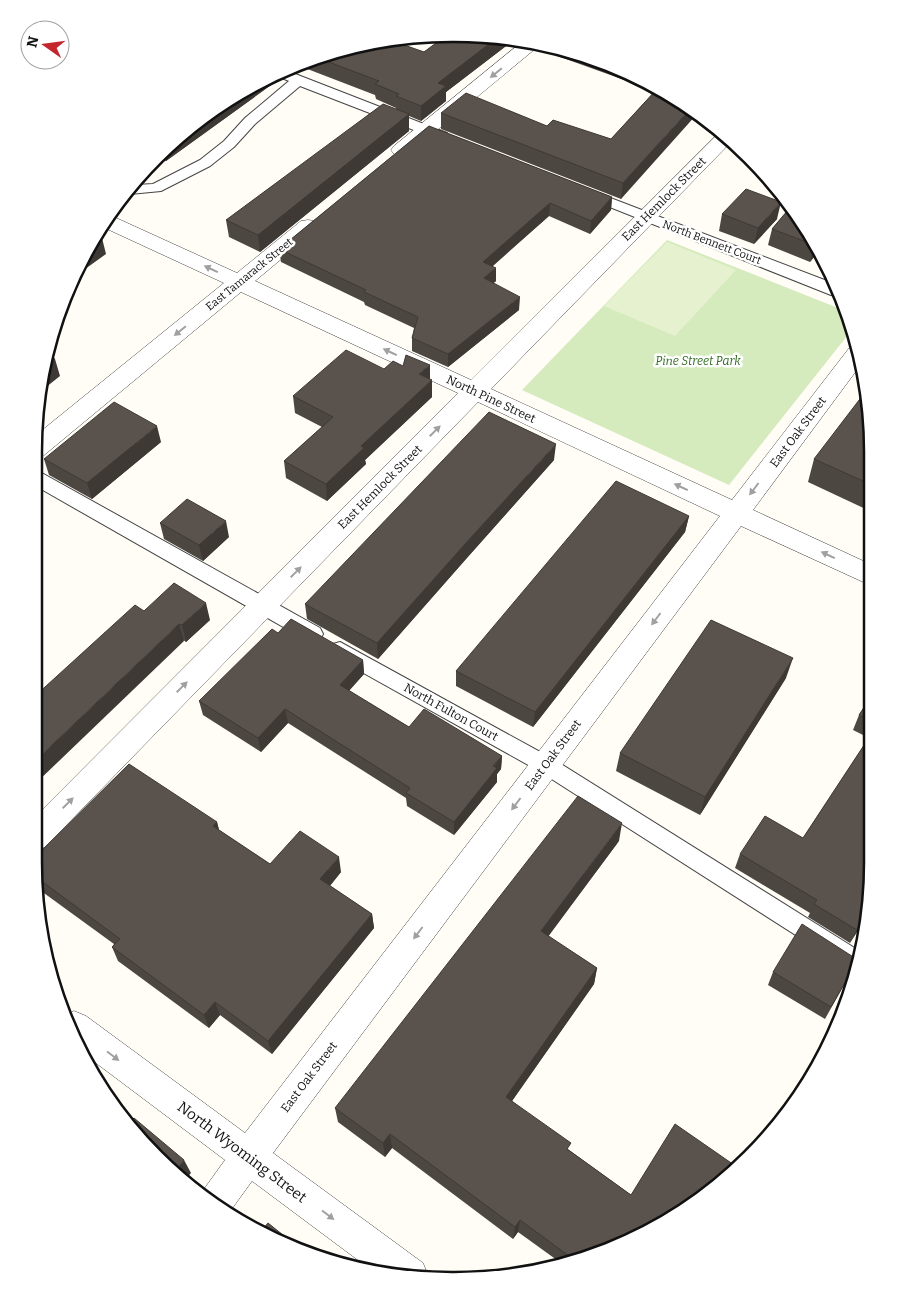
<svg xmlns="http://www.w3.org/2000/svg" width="906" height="1314" font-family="Bitter,serif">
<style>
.green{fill:#d5ebbd}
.pitch{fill:#e6f2cf}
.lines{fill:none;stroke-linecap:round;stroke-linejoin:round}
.lane-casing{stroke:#444;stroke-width:2}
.street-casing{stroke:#444;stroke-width:1}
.lane{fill:#fff;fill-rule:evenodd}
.street{fill:#fff;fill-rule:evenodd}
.wall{fill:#4d4742}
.shaded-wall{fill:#3f3936}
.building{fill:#5a524d;stroke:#3f3936}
.oneway{fill:#a0a0a0}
.labels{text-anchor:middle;stroke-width:5;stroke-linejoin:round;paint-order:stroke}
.far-street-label{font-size:11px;fill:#111;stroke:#fff}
.street-label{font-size:12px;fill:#111;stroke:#fff}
.park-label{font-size:12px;font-style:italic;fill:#2f6b1f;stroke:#fff}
.near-street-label{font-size:15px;fill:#111;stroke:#fff}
.rim{fill:none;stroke:#111;stroke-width:2.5}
</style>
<rect width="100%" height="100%" fill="#fffdf5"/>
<path class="green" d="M 667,240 L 843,310 L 851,331 L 729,485 L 522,390 Z"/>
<path class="pitch" d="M 667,242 L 736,270 L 675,336 L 604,306 Z"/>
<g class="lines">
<defs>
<path id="lane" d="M 285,70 L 447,133 L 449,136 L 447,139 L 437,139 L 300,86 L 255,124 L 234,147 L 210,166 L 161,191 L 130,194 L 136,185 L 153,184 L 200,160 L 224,141 L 245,118 L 289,81 L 275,75 Z
M 587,189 L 835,284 L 839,296 L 831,295 L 582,196 L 580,193 L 582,190 Z
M 34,471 L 40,472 L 320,628 L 323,634 L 320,640 L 313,642 L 306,640 L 34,485 Z
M 340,642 L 553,759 L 861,952 L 855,973 L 539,771 L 333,656 L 330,650 L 333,644 Z"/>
<path id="street" d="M 523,41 L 541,44 L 408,154 L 401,156 L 394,154 L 391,150 L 394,146 Z
M 720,132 L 731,142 L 491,389 L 732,500 L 850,347 L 855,345 L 862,363 L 753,510 L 872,565 L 872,586 L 741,526 L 273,1153 L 423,1263 L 428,1276 L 399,1277 L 370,1269 L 252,1181 L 231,1210 L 202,1192 L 225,1160 L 88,1057 L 68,1014 L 74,1011 L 86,1016 L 245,1133 L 720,516 L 478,402 L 45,847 L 34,851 L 34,818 L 458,393 L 241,292 L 43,456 L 34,459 L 35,436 L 224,283 L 105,228 L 114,217 L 237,273 L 301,221 L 308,220 L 315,221 L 318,226 L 315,231 L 255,281 L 471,380 Z"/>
</defs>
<use href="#lane" class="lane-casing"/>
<use href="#street" class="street-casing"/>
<use href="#lane" class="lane"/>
<use href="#street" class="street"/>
</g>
<path class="wall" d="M 453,34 L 521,40 L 519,42 L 514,40 L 446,92 L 446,101 L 421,121 L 409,116 L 409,131 L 260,252 L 229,237 L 226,220 L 396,110 L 396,108 L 376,99 L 375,95 L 297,65 L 297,64 L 371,42 L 424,52 Z
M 538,43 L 614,66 L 686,105 L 621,199 L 441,129 L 441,113 L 547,126 L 611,139 L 655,91 L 538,49 Z
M 277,74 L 278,80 L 166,161 L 157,156 L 220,104 Z
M 429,126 L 612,197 L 611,210 L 590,234 L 549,216 L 493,266 L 496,281 L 493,283 L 519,310 L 448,367 L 412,351 L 412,338 L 414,328 L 365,305 L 364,302 L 281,262 L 279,249 Z
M 788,210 L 818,252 L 810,262 L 768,245 L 772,229 Z
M 722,214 L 777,219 L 754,244 L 719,231 Z
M 384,369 L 432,380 L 432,397 L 365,460 L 366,464 L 327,501 L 286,478 L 284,461 L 322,427 L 295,413 L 293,396 Z
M 161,442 L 92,499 L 49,475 L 44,459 Z
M 872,453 L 872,512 L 808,482 L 814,459 Z
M 554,460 L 466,559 L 378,659 L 307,619 L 305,604 Z
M 689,516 L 685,532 L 533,727 L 456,686 L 456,671 Z
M 160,523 L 229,537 L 203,561 L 164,539 Z
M 144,611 L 210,620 L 186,642 Z
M 278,633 L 363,660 L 364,674 L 349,691 L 409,727 L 502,756 L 501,769 L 497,774 L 497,782 L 454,835 L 407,806 L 406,798 L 288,723 L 261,752 L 203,715 L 199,701 Z
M 786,678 L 700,815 L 616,771 L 620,753 Z
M 872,695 L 872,861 L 867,916 L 850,943 L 808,917 L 810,913 L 735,868 L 740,854 L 803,838 L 869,738 L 853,730 L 859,715 Z
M 217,822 L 219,830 L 270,864 L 341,872 L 330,886 L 372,914 L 374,928 L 272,1054 L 220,1015 L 209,1028 L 118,961 L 112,947 L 114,944 L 37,888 L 34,861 Z
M 619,841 L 548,936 L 597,968 L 594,984 L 512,1101 L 569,1150 L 631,1195 L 639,1237 L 561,1263 L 518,1232 L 513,1239 L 392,1148 L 385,1157 L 338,1122 L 335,1108 Z
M 858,960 L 825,1019 L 768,985 L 773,972 Z"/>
<path class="shaded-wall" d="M 497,38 L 514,40 L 446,92 L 446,101 L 421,121 L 421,106 L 438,83 Z
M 277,74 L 278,80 L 166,161 L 164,150 L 220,104 Z
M 691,108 L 697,114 L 621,199 L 623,183 Z
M 409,114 L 409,131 L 260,252 L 258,235 Z
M 612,197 L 611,210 L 590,234 L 591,221 Z
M 781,202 L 777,219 L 754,244 L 758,228 Z
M 550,203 L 549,216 L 482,275 L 483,262 Z
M 101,234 L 106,254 L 74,277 L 77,267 Z
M 814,246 L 818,252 L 810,262 Z
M 496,268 L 496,281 L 484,292 L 484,278 Z
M 520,297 L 519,310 L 448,367 L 448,354 Z
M 55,359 L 60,376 L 40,392 L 43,369 Z
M 430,365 L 430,382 L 419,374 Z
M 432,380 L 432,397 L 365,460 L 366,464 L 327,501 L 326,484 L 361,446 Z
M 157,426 L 161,442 L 92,499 L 87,483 Z
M 556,444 L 554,460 L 466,559 L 378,659 L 377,643 L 466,543 Z
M 689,516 L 685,532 L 533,727 L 535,712 Z
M 226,521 L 229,537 L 203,561 L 199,545 Z
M 206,603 L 210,620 L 186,642 L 182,625 Z
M 179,624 L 184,641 L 34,785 L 34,762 Z
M 793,658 L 786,678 L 700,815 L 705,797 Z
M 363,660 L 364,674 L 341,699 L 340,685 Z
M 285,709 L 288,723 L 261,752 L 258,738 Z
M 502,756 L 501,769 L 497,774 L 497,782 L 454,835 L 454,822 Z
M 217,822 L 221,838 L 213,826 Z
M 622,823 L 619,841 L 539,949 L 541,931 Z
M 339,857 L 341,872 L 323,894 L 320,879 Z
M 372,914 L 374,928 L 272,1054 L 268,1041 Z
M 867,914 L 867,916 L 850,943 L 857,930 Z
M 597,968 L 594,984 L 505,1111 L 506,1097 Z
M 215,1002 L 220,1015 L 209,1028 L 204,1015 Z
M 390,1134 L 392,1148 L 385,1157 L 383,1143 Z
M 184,1160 L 191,1173 L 184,1181 L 177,1176 L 174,1173 Z
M 520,1220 L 518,1232 L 513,1239 L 515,1227 Z"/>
<path class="building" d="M 448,34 L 453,34 L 497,38 L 438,83 L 446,86 L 421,106 L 396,96 L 399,94 L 375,84 L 379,81 L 318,58 L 371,42 L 390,40 L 424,52 Z
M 657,89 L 686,105 L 691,108 L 623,183 L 441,113 L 466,93 L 547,126 L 553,120 L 611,139 Z
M 383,104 L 409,114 L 258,235 L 226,220 Z
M 429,126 L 612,197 L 591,221 L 550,203 L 483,262 L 496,268 L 484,278 L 520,297 L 448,354 L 412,338 L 418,317 L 364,292 L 366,290 L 279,249 Z
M 746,189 L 781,202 L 758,228 L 722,214 Z
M 788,210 L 812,244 L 772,229 Z
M 346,350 L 384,369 L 393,361 L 403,366 L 406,355 L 430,365 L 419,374 L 432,380 L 361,446 L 364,448 L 326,484 L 284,461 L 333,417 L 293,396 Z
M 47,355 L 55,359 L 43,369 Z
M 866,391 L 872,453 L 872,485 L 814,459 Z
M 114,402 L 157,426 L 87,483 L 44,459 Z
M 489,412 L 556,444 L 466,543 L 377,643 L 305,604 Z
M 616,481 L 689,516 L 535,712 L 456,671 Z
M 187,499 L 226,521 L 199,545 L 160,523 Z
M 174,583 L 206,603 L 182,625 L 179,624 L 34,762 L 34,697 L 135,605 L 144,611 Z
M 291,619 L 363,660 L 340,685 L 409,727 L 424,709 L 502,756 L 493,766 L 497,768 L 454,822 L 406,793 L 410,788 L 285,709 L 258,738 L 199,701 L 272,629 L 278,633 Z
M 711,620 L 793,658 L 705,797 L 620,753 Z
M 872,695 L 872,722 L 859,715 Z
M 872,733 L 872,861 L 867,914 L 857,930 L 814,904 L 817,900 L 740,854 L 765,816 L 803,838 Z
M 129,764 L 217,822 L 213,826 L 270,864 L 300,831 L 339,857 L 320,879 L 372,914 L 268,1041 L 215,1002 L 204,1015 L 112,947 L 120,939 L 36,877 L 34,858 Z
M 578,796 L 622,823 L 541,931 L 597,968 L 506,1097 L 571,1143 L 567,1149 L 631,1195 L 675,1124 L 737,1167 L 639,1237 L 573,1259 L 520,1220 L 515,1227 L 390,1134 L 383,1143 L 335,1108 Z
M 802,924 L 858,960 L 831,1007 L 773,972 Z
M 134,1118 L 184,1160 L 174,1173 L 130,1123 Z
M 268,1223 L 303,1251 L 292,1248 L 262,1230 Z"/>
<defs><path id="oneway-solid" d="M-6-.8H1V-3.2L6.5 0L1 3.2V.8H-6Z" transform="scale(1.25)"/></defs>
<g class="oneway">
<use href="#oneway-solid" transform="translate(496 73) rotate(141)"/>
<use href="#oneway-solid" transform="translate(211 269) rotate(-155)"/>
<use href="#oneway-solid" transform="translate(180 331) rotate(141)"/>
<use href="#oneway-solid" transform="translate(390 352) rotate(-155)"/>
<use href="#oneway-solid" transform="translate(435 431) rotate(-45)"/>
<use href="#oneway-solid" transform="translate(681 487) rotate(-155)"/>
<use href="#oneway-solid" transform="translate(754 489) rotate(127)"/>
<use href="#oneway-solid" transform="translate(828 555) rotate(-155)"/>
<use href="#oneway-solid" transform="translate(296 572) rotate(-45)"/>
<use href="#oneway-solid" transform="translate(656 619) rotate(127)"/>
<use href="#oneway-solid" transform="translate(182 687) rotate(-45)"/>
<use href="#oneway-solid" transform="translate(68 803) rotate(-45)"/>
<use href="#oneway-solid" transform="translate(516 804) rotate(127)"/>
<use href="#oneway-solid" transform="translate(418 933) rotate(127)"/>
<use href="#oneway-solid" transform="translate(113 1056) rotate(37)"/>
<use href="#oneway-solid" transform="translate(328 1215) rotate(37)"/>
</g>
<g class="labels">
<g class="far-street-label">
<text transform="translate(712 242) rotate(21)" y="4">North Bennett Court</text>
<text transform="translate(249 274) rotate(-39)" y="4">East Tamarack Street</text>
</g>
<g class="street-label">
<text transform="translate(664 199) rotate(-45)" y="4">East Hemlock Street</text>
<text transform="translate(491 399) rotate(25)" y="4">North Pine Street</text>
<text transform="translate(798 432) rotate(-53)" y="4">East Oak Street</text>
<text transform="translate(380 487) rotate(-45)" y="4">East Hemlock Street</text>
<text transform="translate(451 712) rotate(29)" y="4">North Fulton Court</text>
<text transform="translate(553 755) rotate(-53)" y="4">East Oak Street</text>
<text transform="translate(309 1077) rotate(-53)" y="4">East Oak Street</text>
</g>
<g class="park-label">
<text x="698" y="365">Pine Street Park</text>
</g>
<g class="near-street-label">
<text transform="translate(242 1152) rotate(37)" y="5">North Wyoming Street</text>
</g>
</g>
<path d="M0 0H906V1314H0ZM452 42H454A410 410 0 0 1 864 452V862A410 410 0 0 1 454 1272H452A410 410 0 0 1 42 862V452A410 410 0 0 1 452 42Z" fill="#fff" fill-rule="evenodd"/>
<path class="rim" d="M452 42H454A410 410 0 0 1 864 452V862A410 410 0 0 1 454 1272H452A410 410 0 0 1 42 862V452A410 410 0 0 1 452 42Z"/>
<g transform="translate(45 45) rotate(284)"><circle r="24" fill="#ffffff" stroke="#a0a0a0"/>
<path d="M0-4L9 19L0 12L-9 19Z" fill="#c4262e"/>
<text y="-8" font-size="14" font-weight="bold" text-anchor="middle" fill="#111111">N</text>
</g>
</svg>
